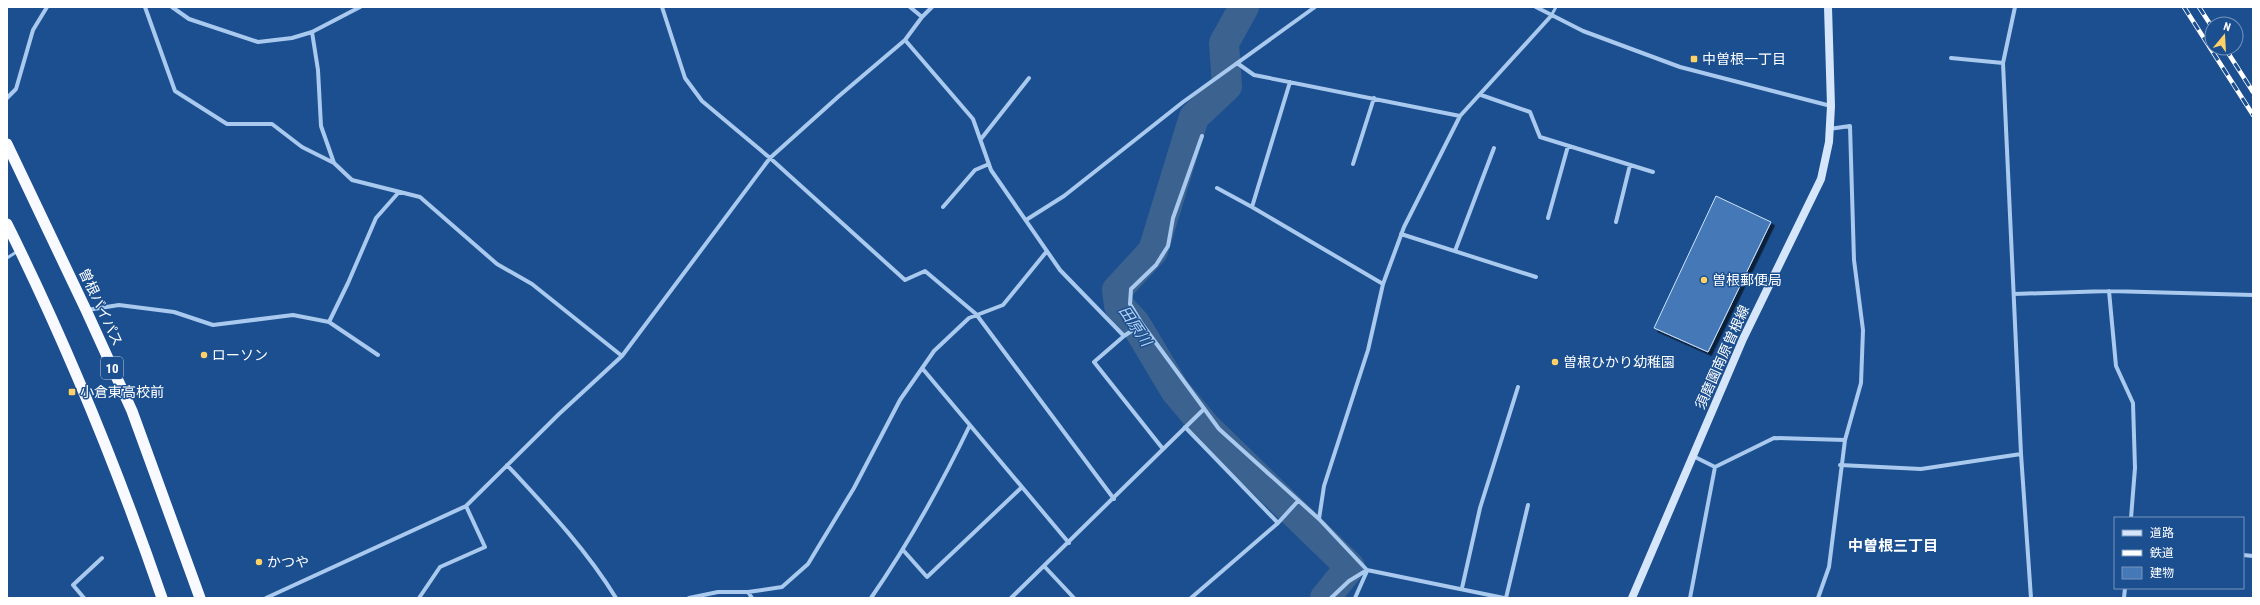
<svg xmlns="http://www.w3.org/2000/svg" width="2260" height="605" font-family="'Roboto Condensed','Noto Sans JP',sans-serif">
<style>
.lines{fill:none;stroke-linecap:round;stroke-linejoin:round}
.river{stroke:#3c6290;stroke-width:30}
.building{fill:#4478b7;stroke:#cfe3fa;filter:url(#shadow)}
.service{stroke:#a9c9ee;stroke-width:3}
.minor{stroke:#a9c9ee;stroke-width:4}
.secondary{stroke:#d6e6fa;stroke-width:8}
.trunk{stroke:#f8faff;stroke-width:11}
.rail-casing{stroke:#fff;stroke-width:4.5}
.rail{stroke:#1b4f8f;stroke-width:3;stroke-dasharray:9;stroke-linecap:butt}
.poi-dot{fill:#ffd166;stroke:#1b4f8f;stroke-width:1.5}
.labels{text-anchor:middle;stroke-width:3;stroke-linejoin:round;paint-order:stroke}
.shield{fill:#1b4f8f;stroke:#bbcadd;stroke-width:1}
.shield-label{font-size:13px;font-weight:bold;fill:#fff}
.poi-label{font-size:14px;fill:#fff;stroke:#1b4f8f;text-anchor:start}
.street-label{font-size:14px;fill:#fff;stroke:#1b4f8f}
.water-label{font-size:15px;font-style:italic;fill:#b5d3f5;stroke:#1b4f8f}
.neighbourhood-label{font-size:15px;font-weight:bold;fill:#fff;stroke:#1b4f8f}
</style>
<defs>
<filter id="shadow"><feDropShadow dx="3.5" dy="3.5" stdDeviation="0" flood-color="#0009"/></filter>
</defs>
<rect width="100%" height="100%" fill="#1b4f8f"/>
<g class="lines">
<path class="river" d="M 1244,7 L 1224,43 L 1227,86 L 1194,117 L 1153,251 L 1117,290 L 1119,306 L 1135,323 L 1175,390 L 1206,427 L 1350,567 L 1325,598"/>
</g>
<path class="building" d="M 1716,196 L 1771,222 L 1708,352 L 1654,328 Z"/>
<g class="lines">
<path class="service" d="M 1551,16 L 1556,7
M 7,258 L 18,251"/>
<path class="minor" d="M 145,7 L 175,91 L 227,124 L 272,124 L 302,147 L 334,163
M 172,7 L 189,19 L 258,42 L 292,38 L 312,32 L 360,7
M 662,7 L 685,78 L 702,101 L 770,158 L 905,280 L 925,271 L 976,314 L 1114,499
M 910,7 L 922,17
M 1536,7 L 1583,31 L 1680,67 L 1831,106
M 2015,7 L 2003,63 L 2021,454 L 2031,598
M 312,32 L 318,70 L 321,126 L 334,163 L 352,180 L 420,197 L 497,264 L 532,284 L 622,356
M 905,40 L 973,119 L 991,170 L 1060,270 L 1124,336 L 1142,324 L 1219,429 L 1319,519 L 1367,570 L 1504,598
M 1951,58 L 2003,63
M 1237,63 L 1254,75 L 1460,116
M 1290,82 L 1252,207 L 1383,284
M 1481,95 L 1530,112 L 1540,137 L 1653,172
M 7,98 L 16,89 L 33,30 L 47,7
M 1829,129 L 1850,126 L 1854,260 L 1863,330 L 1861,383 L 1845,440
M 981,139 L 1029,78
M 1353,164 L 1374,98
M 1217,188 L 1252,207
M 943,207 L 975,170 L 989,164
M 1548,218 L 1568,146
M 1026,220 L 1064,196 L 1183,102 L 1315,7
M 1616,222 L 1630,165
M 1401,234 L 1536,277
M 1455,251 L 1494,148
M 2109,291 L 2116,366 L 2133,403 L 2135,468 L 2131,518
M 2014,294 L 2109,291 L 2253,295
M 87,310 L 119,305 L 174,312 L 213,325 L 293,315 L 329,322
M 1142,324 L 1130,304 L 1131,289 L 1156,265 L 1168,246 L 1173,218 L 1202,136
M 1124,336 L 1094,362 L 1163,449
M 378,355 L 329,322 L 348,283 L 376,218 L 399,192
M 922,368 L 1069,543
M 1185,427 L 1278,523 L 1191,598
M 1693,456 L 1715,467 L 1774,438 L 1845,440 L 1829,567 L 1818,598
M 507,465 C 546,507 586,549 616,598
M 1840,465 L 1921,469 L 2021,454
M 1319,519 L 1324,486 L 1368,350 L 1383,284 L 1404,227 L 1460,116 L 1551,16
M 1278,523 L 1298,501
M 903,550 L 927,577 L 1022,487
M 2243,555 L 2253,556
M 1044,566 L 1074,598
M 1462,588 L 1480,508 L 1518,387
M 748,592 L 752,598
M 84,598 L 73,585 L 102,558
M 266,598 L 466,506 L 559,414 L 622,356 L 770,158 L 839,96 L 905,40 L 922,17 L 932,7
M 419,598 L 440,567 L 485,547 L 466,506
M 689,598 L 718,592 L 748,592 L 782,587 L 808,564 L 854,488 L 900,400 L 934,351 L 969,318 L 1003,305 L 1047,251
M 871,598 C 909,543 941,485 970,425
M 1011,598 L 1203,410
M 1331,598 L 1349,581 L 1367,570
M 1355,598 L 1367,571
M 1506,598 L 1528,505
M 1690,598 L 1715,467
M 2124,598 L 2125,588"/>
<path class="secondary" d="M 1632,598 L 1743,339 L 1821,179 L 1829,142 L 1831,106 L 1828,7"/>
<path class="trunk" d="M 7,144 L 86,310 L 132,411 L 200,598
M 7,224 C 67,345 118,470 162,598"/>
<defs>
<path id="rail" d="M 2184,7 L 2253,115
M 2199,7 L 2212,27
M 2225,48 L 2253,92"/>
</defs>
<use href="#rail" class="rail-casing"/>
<use href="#rail" class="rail"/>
</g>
<g class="poi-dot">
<rect x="1690" y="55" width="8" height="8" rx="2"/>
<circle cx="1704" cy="280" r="4"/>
<circle cx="204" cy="355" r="4"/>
<circle cx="1555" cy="362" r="4"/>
<rect x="68" y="388" width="8" height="8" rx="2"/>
<circle cx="259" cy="562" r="4"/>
</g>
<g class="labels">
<rect class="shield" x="101" y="357" width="22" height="22" rx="3"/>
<g class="shield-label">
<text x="112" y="373">10</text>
</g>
<g class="poi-label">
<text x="1702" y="64">中曽根一丁目</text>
<text x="1712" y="285">曽根郵便局</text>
<text x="212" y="360">ローソン</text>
<text x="1563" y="367">曽根ひかり幼稚園</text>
<text x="80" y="397">小倉東高校前</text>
<text x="267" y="567">かつや</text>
</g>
<g class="street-label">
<text transform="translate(101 307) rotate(65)" y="5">曽根バイパス</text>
<text transform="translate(1722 357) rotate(-66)" y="5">須磨園南原曽根線</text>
</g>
<g class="water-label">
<text transform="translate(1135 326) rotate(56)" y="5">田原川</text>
</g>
<g class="neighbourhood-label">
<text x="1893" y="551">中曽根三丁目</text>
</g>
</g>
<rect width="2260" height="605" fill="none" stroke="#ffffff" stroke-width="16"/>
<rect x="2114" y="517" width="130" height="72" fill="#1b4f8f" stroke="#7695bc"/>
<rect x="2122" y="530" width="20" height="6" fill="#d6e6fa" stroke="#7695bc"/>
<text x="2150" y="537" font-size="12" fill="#ffffff">道路</text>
<rect x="2122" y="550" width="20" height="6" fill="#ffffff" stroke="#7695bc"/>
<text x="2150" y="557" font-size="12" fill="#ffffff">鉄道</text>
<rect x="2122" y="567" width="20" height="12" fill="#4478b7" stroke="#7695bc"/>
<text x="2150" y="577" font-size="12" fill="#ffffff">建物</text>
<g transform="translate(2224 36) rotate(18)"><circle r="19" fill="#1b4f8f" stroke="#7695bc"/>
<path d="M0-3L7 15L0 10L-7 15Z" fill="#ffd166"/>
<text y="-6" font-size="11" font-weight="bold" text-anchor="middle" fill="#ffffff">N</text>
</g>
</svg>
